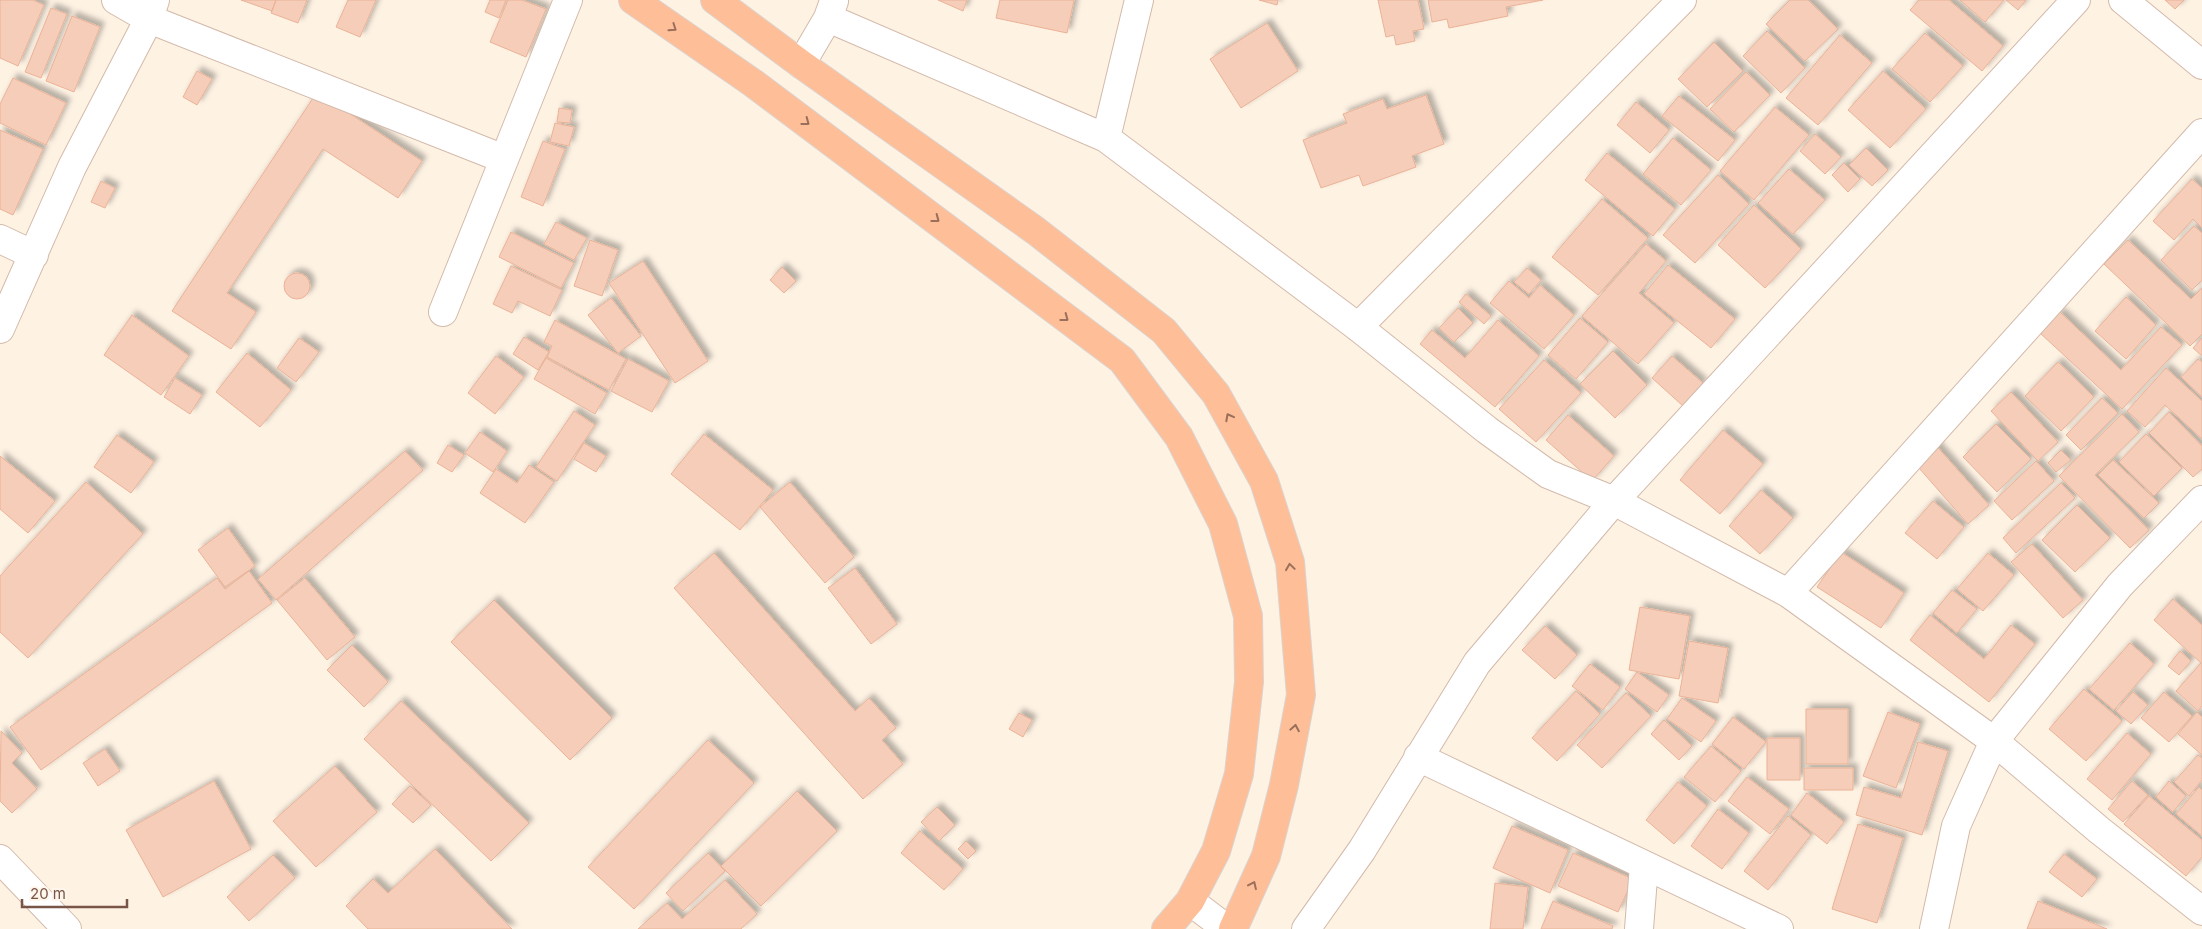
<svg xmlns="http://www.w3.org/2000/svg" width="2202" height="929" font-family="Inter,sans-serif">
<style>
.building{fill:#f6cdb8;stroke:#eab297;filter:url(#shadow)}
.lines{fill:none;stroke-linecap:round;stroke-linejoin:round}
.minor-casing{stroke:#d3baab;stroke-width:30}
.secondary-casing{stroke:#d6baa8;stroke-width:30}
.trunk-casing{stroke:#dcd3cf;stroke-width:30}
.minor{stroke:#fff;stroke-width:28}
.secondary{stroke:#fff;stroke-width:28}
.trunk{stroke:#febe97;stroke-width:28}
.oneway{stroke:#9a6f5b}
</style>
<defs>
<filter id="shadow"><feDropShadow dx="4.5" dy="-4.5" stdDeviation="2.5" flood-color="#0004"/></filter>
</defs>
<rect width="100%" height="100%" fill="#fef2e3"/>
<path class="building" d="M 0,0 L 33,0 L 44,5 L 18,66 L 0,58 Z
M 241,0 L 276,0 L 272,11 Z
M 276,0 L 307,0 L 298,23 L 271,13 Z
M 348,0 L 376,0 L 360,37 L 336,27 Z
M 490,0 L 506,0 L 499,18 L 485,12 Z
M 508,0 L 522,0 L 546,9 L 526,57 L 490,42 Z
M 938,0 L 967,0 L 963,11 Z
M 1000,0 L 1074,0 L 1067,33 L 996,18 Z
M 1259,0 L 1278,0 L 1277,5 Z
M 1378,0 L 1418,0 L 1424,29 L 1413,31 L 1415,41 L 1396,45 L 1394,35 L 1386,37 Z
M 1428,0 L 1543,0 L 1506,7 L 1508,16 L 1449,28 L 1447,19 L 1432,22 Z
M 1790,0 L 1808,0 L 1838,29 L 1805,61 L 1766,24 Z
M 1919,0 L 1949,0 L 2003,46 L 1982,71 L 1910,10 Z
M 1960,0 L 2004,0 L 1985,22 Z
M 2006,0 L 2026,0 L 2018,10 Z
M 2165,0 L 2184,0 L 2175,9 Z
M 51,8 L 67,14 L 41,78 L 25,72 Z
M 72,16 L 100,27 L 74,92 L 46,81 Z
M 1267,23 L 1298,71 L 1241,108 L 1210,59 Z
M 1767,31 L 1805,68 L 1781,93 L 1743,56 Z
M 1925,33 L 1963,66 L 1930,102 L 1892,69 Z
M 1840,35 L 1872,63 L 1818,125 L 1786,98 Z
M 1714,42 L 1743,71 L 1707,107 L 1678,79 Z
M 197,71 L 212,79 L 197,105 L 183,97 Z
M 1883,71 L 1926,109 L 1890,148 L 1848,110 Z
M 1746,72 L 1770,95 L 1734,132 L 1710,109 Z
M 13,78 L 66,103 L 46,145 L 0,123 L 0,104 Z
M 317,92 L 422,161 L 398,198 L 323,149 L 227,293 L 256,312 L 231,349 L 172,311 Z
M 1426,95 L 1444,144 L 1412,156 L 1416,167 L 1363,186 L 1359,175 L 1321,188 L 1303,140 L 1347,123 L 1343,114 L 1383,99 L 1387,109 Z
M 1679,96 L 1735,140 L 1718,161 L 1662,116 Z
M 1636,102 L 1669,130 L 1650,153 L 1617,125 Z
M 1775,107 L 1809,135 L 1754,200 L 1720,171 Z
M 559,108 L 572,110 L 570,123 L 557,122 Z
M 555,123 L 574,127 L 569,146 L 550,142 Z
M 0,130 L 43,149 L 13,215 L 0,209 Z
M 1815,134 L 1841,157 L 1825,174 L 1800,151 Z
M 1673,138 L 1711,170 L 1681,205 L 1643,174 Z
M 543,141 L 565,149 L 543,206 L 521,197 Z
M 1866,148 L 1888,170 L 1872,186 L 1849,165 Z
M 1607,153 L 1675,209 L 1653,236 L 1585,180 Z
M 1844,163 L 1860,179 L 1848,192 L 1832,175 Z
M 1789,169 L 1825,200 L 1793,234 L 1758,203 Z
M 1718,175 L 1749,204 L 1695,263 L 1663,235 Z
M 2192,179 L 2202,188 L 2202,228 L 2193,219 L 2174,240 L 2153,221 Z
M 101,181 L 115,188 L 105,208 L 91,202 Z
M 1602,199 L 1648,238 L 1598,295 L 1552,257 Z
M 1754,205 L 1801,249 L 1765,288 L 1718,245 Z
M 556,222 L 587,238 L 574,260 L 544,244 Z
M 2194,226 L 2202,233 L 2202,280 L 2192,290 L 2161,260 Z
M 511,232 L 574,263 L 561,288 L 499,257 Z
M 590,240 L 618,250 L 602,296 L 574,286 Z
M 2128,240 L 2191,299 L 2202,288 L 2202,334 L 2190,346 L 2104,264 Z
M 1646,244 L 1666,261 L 1639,293 L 1674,323 L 1638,364 L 1582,316 Z
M 643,261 L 708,361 L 675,383 L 609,283 Z
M 1668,265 L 1735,319 L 1711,348 L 1644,294 Z
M 511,266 L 562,290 L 550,316 L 518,301 L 512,313 L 493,304 Z
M 782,267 L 796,281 L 784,293 L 770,280 Z
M 1527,268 L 1541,280 L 1529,294 L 1514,282 Z
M284 286a13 13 0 1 1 26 0a13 13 0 1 1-26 0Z
M 1509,281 L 1529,298 L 1540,285 L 1574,315 L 1544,349 L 1490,303 Z
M 1466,294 L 1491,316 L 1484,324 L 1459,302 Z
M 2126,297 L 2156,325 L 2126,359 L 2095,331 Z
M 611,298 L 641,336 L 618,353 L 588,315 Z
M 1458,308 L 1473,323 L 1454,342 L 1439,328 Z
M 2060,312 L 2121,370 L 2161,327 L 2182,345 L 2122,409 L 2040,333 Z
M 132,315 L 189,356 L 161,395 L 104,355 Z
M 1580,318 L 1608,342 L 1576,379 L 1548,355 Z
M 555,320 L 626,359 L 609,390 L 547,357 L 552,346 L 544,342 Z
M 1498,320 L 1539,356 L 1495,407 L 1420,344 L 1432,330 L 1465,358 Z
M 524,337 L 549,352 L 538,370 L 513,354 Z
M 299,338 L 319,352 L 296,382 L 277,368 Z
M 2202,338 L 2202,356 L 2193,348 Z
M 1613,351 L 1647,385 L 1615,418 L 1580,384 Z
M 247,353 L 291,390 L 260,427 L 216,392 Z
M 496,356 L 524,377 L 495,414 L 468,393 Z
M 1672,356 L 1703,383 L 1683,406 L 1652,378 Z
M 546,358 L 607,393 L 595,414 L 534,379 Z
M 628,359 L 669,381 L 652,412 L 611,391 Z
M 2198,359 L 2202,362 L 2202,397 L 2181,377 Z
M 1544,360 L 1581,393 L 1536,442 L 1499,409 Z
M 2058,362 L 2094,397 L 2061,431 L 2025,396 Z
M 2166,368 L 2202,401 L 2202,439 L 2165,405 L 2145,427 L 2127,411 Z
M 175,378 L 202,395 L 190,414 L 164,397 Z
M 2011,392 L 2058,442 L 2038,461 L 1991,411 Z
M 2102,398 L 2118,413 L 2081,450 L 2066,435 Z
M 574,411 L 595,425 L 557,481 L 536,467 Z
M 2169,412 L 2202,446 L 2202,469 L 2193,477 L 2149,433 Z
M 2122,414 L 2139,432 L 2095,475 L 2149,530 L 2130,548 L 2059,476 Z
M 1568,415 L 1614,456 L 1592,481 L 1546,440 Z
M 1996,424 L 2031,459 L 1997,492 L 1963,457 Z
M 1723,430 L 1763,464 L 1720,514 L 1680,480 Z
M 480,432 L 507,451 L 493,472 L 465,453 Z
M 704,434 L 773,490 L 740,530 L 671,474 Z
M 2146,434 L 2182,468 L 2154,496 L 2119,462 Z
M 117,435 L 154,462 L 131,493 L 94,467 Z
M 1933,442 L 1989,505 L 1968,524 L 1912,460 Z
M 584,443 L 606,456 L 596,472 L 574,459 Z
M 448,445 L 464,455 L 452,472 L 437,463 Z
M 2061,450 L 2071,460 L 2056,472 L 2048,463 Z
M 405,451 L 423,470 L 276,600 L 258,579 Z
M 0,456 L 55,501 L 28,533 L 0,509 Z
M 2113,460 L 2159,503 L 2144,518 L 2098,475 Z
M 2036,461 L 2054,481 L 2012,520 L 1994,501 Z
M 529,465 L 554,482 L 525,523 L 480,493 L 496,469 L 517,483 Z
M 86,482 L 143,534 L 28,658 L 0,632 L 0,576 Z
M 790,482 L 854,557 L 825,583 L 760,507 Z
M 2061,483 L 2075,498 L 2016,553 L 2003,538 Z
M 1761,490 L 1793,518 L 1760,554 L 1729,526 Z
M 1933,501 L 1964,527 L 1937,559 L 1905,533 Z
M 2077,505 L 2110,538 L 2075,572 L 2042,540 Z
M 228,528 L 255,566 L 225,587 L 198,550 Z
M 2032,544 L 2083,600 L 2063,618 L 2011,562 Z
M 1841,552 L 1904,593 L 1881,628 L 1817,587 Z
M 714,553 L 855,711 L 869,698 L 896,728 L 882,740 L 903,764 L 863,799 L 674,588 Z
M 1988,553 L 2014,575 L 1983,611 L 1957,589 Z
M 855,568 L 897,624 L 871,644 L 828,588 Z
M 249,571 L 272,603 L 41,770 L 10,727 L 217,578 L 225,589 Z
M 305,578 L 355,637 L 327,660 L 277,600 Z
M 1952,590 L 1977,609 L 1957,633 L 1933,613 Z
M 2173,599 L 2202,625 L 2202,706 L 2198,711 L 2176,691 L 2201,663 L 2154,620 Z
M 494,600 L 612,718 L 570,760 L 451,642 Z
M 1640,607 L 1690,616 L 1679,679 L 1629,670 Z
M 1930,615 L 1984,659 L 2011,625 L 2035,644 L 1989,702 L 1910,640 Z
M 1545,626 L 1577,655 L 1555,679 L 1522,650 Z
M 1689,641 L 1728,648 L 1718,703 L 1679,696 Z
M 2130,643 L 2154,664 L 2114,710 L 2089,689 Z
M 352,645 L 388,682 L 364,707 L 327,670 Z
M 2180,651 L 2191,661 L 2179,675 L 2168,666 Z
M 1590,664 L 1620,687 L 1603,710 L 1572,686 Z
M 1637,672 L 1669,695 L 1657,712 L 1625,689 Z
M 2084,689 L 2122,721 L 2086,761 L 2049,729 Z
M 1576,691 L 1600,714 L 1557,761 L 1532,738 Z
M 2133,692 L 2148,705 L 2131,724 L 2116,711 Z
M 2164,692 L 2192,716 L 2169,742 L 2141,718 Z
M 1626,693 L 1651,716 L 1602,768 L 1577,745 Z
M 1682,698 L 1716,721 L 1701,742 L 1667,719 Z
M 401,701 L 529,823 L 491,861 L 364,739 Z
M 1806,709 L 1848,709 L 1848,764 L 1806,764 Z
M 1888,712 L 1920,724 L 1896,788 L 1863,776 Z
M 2197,712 L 2202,717 L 2202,755 L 2178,734 Z
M 1019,713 L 1032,720 L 1023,737 L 1009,729 Z
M 1733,717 L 1766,742 L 1744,769 L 1712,744 Z
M 1664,720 L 1692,746 L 1679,760 L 1651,734 Z
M 1,731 L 22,753 L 12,763 L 37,789 L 12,813 L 0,801 Z
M 2127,733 L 2151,754 L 2112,800 L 2087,779 Z
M 1767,738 L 1800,738 L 1800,780 L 1767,780 Z
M 708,740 L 754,783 L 634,909 L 588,867 Z
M 1918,742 L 1948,751 L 1922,835 L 1856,815 L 1864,787 L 1901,798 Z
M 1711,746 L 1741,771 L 1715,802 L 1684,777 Z
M 105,749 L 120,771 L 98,786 L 83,763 Z
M 2198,755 L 2202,758 L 2202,780 L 2189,796 L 2174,782 Z
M 335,766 L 377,812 L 316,867 L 273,821 Z
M 1804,768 L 1853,768 L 1853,790 L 1804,790 Z
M 1747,777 L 1789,809 L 1770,834 L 1728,801 Z
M 214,781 L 251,849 L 163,897 L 126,830 Z
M 2132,781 L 2148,795 L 2123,822 L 2108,809 Z
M 2169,781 L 2186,796 L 2173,812 L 2156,797 Z
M 1678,782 L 1707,806 L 1674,844 L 1646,820 Z
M 410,786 L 431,805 L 413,823 L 392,804 Z
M 2199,787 L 2202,790 L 2202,836 L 2176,814 Z
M 797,791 L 837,831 L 761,906 L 721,866 Z
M 1807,793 L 1844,822 L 1827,844 L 1791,815 Z
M 2149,796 L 2202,840 L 2202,857 L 2186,876 L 2124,824 Z
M 937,807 L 955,825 L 939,841 L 921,822 Z
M 1718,809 L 1749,833 L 1722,869 L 1691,846 Z
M 1788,816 L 1811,835 L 1768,890 L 1744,871 Z
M 1858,824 L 1903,838 L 1877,923 L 1832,909 Z
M 1512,826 L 1568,850 L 1550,893 L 1493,868 Z
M 920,831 L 963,869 L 944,890 L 901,853 Z
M 966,841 L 976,851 L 968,859 L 958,849 Z
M 435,849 L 512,929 L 368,929 L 346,906 L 373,879 L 388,893 Z
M 708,853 L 725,871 L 683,911 L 666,893 Z
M 1573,853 L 1633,879 L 1618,912 L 1558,886 Z
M 2064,854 L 2097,879 L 2082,897 L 2049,872 Z
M 273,855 L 295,878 L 249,921 L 227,897 Z
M 725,880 L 757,914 L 741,929 L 638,929 L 667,903 L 682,919 Z
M 1495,883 L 1528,887 L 1523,929 L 1490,929 Z
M 1553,901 L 1613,926 L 1612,929 L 1541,929 Z
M 2038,901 L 2107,929 L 2027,929 Z"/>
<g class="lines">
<defs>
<path id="minor" d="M 116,0 L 149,19 L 504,159
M 2123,0 L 2202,65
M 828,18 L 1106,138 L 1358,327 L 1487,430 L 1548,474 L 1614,501 L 1788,593 L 1994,741 L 2099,830 L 2202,911
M 801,64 L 828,18 L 834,1
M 1106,138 L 1139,0
M 0,239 L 34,255
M 443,312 L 568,0
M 0,329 L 72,167 L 149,19 L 155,0
M 1788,593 L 2202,133
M 1418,757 L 1779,929
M 0,859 L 67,929
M 1190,901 L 1227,929
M 1306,929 L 1362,850 L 1477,663 L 1614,501 L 2076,0
M 1639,929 L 1644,865
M 1934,929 L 1956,826 L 1994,741 L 2120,585 L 2202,500"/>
<path id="secondary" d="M 1358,327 L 1682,0"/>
<path id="trunk" d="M 633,0 L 753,83 L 1122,360 L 1179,437 L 1223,524 L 1248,616 L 1249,682 L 1239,774 L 1216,851 L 1190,901 L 1166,929
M 715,0 L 801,64 L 1036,231 L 1164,331 L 1216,394 L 1264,481 L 1290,562 L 1301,695 L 1284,785 L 1266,856 L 1233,929"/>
</defs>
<use href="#minor" class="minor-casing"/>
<use href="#secondary" class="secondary-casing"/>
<use href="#trunk" class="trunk-casing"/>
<use href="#minor" class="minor"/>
<use href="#secondary" class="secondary"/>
<use href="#trunk" class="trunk"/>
</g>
<defs><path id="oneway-chevron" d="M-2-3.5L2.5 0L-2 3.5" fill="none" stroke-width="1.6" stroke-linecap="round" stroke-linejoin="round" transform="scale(1.25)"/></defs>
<g class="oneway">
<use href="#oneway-chevron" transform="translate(673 28) rotate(35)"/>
<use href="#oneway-chevron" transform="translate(806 122) rotate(37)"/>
<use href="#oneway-chevron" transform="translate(936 219) rotate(37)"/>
<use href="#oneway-chevron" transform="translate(1065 318) rotate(37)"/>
<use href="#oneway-chevron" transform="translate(1229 417) rotate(-118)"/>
<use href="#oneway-chevron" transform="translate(1290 567) rotate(-98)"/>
<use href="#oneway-chevron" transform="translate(1295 728) rotate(-80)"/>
<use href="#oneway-chevron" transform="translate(1253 885) rotate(-65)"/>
</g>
<path d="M22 899v8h105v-8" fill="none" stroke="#795547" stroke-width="2.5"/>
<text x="30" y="899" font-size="15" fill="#795547" stroke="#fff6eb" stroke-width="4" paint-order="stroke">20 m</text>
</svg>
